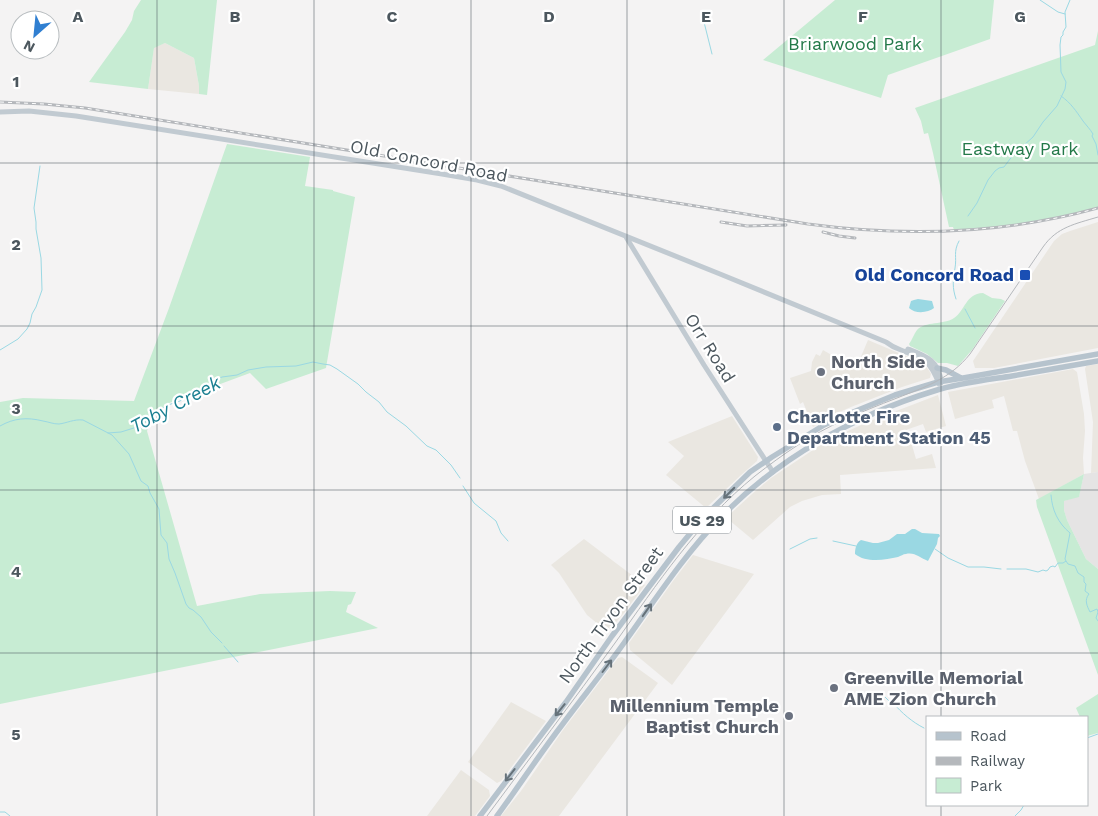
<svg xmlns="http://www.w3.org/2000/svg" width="1098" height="816" font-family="'Work Sans',sans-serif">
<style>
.commercial{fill:#eae7e1}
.education{fill:#e5e4e4}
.green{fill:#c7ecd3}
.water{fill:#9ad8e3}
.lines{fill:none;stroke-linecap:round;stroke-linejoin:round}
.stream{stroke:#9ad8e3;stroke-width:1}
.secondary{stroke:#c1cad1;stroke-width:5}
.primary{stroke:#b6c3cd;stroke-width:5.5}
.tram{stroke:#b5b8bc;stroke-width:1}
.rail-casing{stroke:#b5b8bc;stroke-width:3}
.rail{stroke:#fff;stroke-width:1;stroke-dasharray:4;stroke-linecap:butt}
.oneway{stroke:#66727a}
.grid{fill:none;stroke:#4c575e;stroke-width:1;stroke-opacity:0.55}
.transit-dot{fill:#1a4fb4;stroke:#fff;stroke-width:2}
.worship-dot{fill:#6b7280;stroke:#fff;stroke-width:2}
.service-dot{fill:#5c6f8a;stroke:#fff;stroke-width:2}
.labels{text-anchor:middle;stroke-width:4.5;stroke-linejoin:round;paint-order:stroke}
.shield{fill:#fff;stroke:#82898e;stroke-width:1}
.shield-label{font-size:16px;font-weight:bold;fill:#4c575e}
.park-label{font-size:18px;fill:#237949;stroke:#fff}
.street-label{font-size:18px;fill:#4c575e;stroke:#fff}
.transit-label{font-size:18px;font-weight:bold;fill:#164399;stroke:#fff;text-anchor:end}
.worship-label{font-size:18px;font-weight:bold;fill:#5b616d;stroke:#fff;text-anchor:start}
.service-label{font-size:18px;font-weight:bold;fill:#4e5e75;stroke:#fff;text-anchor:start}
.water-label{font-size:19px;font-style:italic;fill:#1c8092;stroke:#fff}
.grid-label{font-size:16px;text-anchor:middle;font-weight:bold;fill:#4c575e;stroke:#fff;stroke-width:4.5;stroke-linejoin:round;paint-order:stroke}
</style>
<rect width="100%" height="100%" fill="#f4f3f3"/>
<path class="commercial" d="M 165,43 L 194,58 L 199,86 L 199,94 L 148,89 L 154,47 Z
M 1098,222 L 1098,348 L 994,368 L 975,368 L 973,361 L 1054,241 L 1062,234 L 1070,231 Z
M 868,340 L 920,362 L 927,368 L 930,372 L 931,374 L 930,378 L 902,387 L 851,407 L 835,414 L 813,427 L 803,402 L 800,404 L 790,378 L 811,371 L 812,362 L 816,354 L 820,356 L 823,350 L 835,357 L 857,366 Z
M 1098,364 L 1098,472 L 1091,473 L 1093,422 L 1085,369 L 1086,366 Z
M 1073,369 L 1077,372 L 1084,414 L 1085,431 L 1083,458 L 1084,474 L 1039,499 L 1025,461 L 1017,431 L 1013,431 L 1004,396 L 992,400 L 994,408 L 955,419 L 948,392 Z
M 938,395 L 946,426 L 926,432 L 923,424 L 906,430 L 907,435 L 909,435 L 916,459 L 932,454 L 936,468 L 840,475 L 841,494 L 822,495 L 802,501 L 790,507 L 753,540 L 729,520 L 729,515 L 752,494 L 771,478 L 819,446 L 848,431 L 870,421 Z
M 732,416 L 758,457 L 757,461 L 740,476 L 706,508 L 666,475 L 684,456 L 668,442 Z
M 584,539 L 645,585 L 624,613 L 611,628 L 604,629 L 587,615 L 559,573 L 551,565 Z
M 693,555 L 754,574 L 672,685 L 630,650 L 629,643 L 673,581 Z
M 622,657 L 658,683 L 559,816 L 501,816 L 521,791 L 563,730 L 618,658 Z
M 511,702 L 546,721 L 501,781 L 497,783 L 468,762 Z
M 461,770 L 489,790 L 490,796 L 475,816 L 427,816 Z"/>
<path class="education" d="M 1098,472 L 1098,569 L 1086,559 L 1067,520 L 1064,510 L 1064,501 L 1079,496 L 1084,474 Z"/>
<path class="green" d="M 141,0 L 217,0 L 207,95 L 199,94 L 199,86 L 194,58 L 165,43 L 154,48 L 148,89 L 89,82 L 125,32 L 132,20 L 134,11 Z
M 835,0 L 994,0 L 990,39 L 888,75 L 881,98 L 763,60 Z
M 1098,31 L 1098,208 L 1059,217 L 1034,222 L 998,227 L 954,230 L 953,227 L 949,227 L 933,153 L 928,133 L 924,134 L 921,121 L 915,108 L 1095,45 Z
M 227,144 L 310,157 L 305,186 L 333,190 L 333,191 L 355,197 L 326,368 L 266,389 L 250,373 L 169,403 L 150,421 L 147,431 L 197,606 L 260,594 L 330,591 L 356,592 L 351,604 L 348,605 L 346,612 L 378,628 L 0,704 L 0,402 L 23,398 L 134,401 L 169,308 Z
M 983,293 L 992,298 L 1001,299 L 1005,301 L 972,350 L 958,366 L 947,363 L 938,363 L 927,354 L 910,346 L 909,344 C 912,340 914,334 917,330 C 925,321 944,325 954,318 C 966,310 965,294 983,293 Z
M 1084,474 L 1079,497 L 1064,501 L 1064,510 L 1067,520 L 1086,559 L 1098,569 L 1098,675 L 1037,507 L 1036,500 Z
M 1098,694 L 1098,733 L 1087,736 L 1087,717 L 1080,717 L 1076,708 Z"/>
<path class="water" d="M 918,299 L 932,301 L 934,308 C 928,313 915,314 909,308 L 911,301 L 914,300 Z
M 912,529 L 915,529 L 922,533 L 939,534 L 940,536 L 938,538 L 937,544 L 928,561 C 920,558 915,552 906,554 C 903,554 901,556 898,557 C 885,560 866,563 855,554 C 855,549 856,543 861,540 L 873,543 L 878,543 L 889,540 L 897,534 L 905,534 Z"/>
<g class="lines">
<path class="stream" d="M 1040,0 L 1058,12 L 1065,14
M 702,14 L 712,54
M 1061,96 C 1071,103 1076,111 1083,121 C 1086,125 1090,129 1093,134 L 1092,136 L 1096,144 L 1098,155
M 968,216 L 977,203 L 988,180 L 995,171 L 999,168 L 1004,167 L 1013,155 L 1033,137 L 1043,122 L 1057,106 L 1065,89 L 1066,82 L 1061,72 L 1060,45 L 1061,37 L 1063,35 L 1063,32 L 1066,27 L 1065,12 L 1070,0
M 956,299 C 952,287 953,281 955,268 C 957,257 953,252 959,241
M 965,309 L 975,328
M 0,350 L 18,339 L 27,329 L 30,323 L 32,314 L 36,307 L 42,290 L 41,258 L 36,229 L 36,222 L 34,208 L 40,166
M 0,426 C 14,418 27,417 43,421 C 49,422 53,424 59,424 C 67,423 74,419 83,420 L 112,435 L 129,454 L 141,481 L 148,486 L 150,493 L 159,509 L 161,535 L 167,543 L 169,559 L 175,573 L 186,604 L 189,608 L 193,610 L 201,617 L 211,632 L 222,643
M 108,433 L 121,432 L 137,427 L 147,421 L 153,414 L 168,405 L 180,401 L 202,387 L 222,377 L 237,375 L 248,370 L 266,367 L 296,366 L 313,362 L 323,364 L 330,365 L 337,369 L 358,384 L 366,392 L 379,402 L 387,412 L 406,426 L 427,446 L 436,450 L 451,465 L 460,478
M 463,486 L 474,503 L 496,521 L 501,533 L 508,541
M 1051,495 C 1052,510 1058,523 1070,533 L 1065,559 L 1066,561
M 833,541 L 856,546
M 790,549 L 810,539 L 817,538
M 935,549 L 948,558 L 968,567 L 984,567 L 1001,569
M 1007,569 L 1026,569 L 1038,572 L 1043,570 L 1046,571 L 1048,570 L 1050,567 L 1053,566 L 1055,567 L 1058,563 L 1063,563 L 1066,561 L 1068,564 L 1075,566 L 1078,573 L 1084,577 L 1084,582 L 1086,584 L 1085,591 L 1089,594 C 1084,600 1087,606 1090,612 L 1097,609 L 1098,612 L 1096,618 L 1098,621
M 224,646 L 238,662
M 870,700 L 876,699 L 883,695 L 891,703 L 893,703 C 902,713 912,722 924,728
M 1087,738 L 1098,734
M 0,812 L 5,812 L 10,816
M 1015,816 L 1021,810 L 1024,805"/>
<path class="secondary" d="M 0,112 L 29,111 L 76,116 L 442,174 L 477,180 L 501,186 L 720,274 L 886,342 C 891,346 895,348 901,350 C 924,359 930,360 939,384
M 626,237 L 704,365 L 773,472
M 908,349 C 926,356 940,361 941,383"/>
<path class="primary" d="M 937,368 L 946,370 L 961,378
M 480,816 L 566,702 L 612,636 L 679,547 L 703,518 L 750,472 L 772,457 L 824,425 L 841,417 L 895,395 L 938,382 L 963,378 L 1098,354
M 497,816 C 519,786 539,755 562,725 C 582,698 604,671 624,643 C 655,600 684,555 721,517 C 779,458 855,415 934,391 C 959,383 986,380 1012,376 C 1041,371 1069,366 1098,361"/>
<path class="tram" d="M 487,816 C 530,758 573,701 615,643 C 657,584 698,522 755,476 C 783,454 812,434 844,420 C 861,412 879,405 897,398 C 925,387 950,379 970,354 L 1043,247 C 1057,227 1075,224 1098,217"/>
<defs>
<path id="rail" d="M 0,102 L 44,104 L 85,108 L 808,224 C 905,237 1004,234 1098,208
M 721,222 L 747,226 L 786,225
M 823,232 L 839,236 L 855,238"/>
</defs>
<use href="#rail" class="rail-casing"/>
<use href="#rail" class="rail"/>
</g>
<defs><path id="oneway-shaft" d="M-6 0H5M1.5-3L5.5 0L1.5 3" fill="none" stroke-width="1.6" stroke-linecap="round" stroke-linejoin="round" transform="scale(1.25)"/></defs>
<g class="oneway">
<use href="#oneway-shaft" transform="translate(729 493) rotate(135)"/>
<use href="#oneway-shaft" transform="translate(647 610) rotate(-55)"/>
<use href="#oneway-shaft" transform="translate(607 666) rotate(-53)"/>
<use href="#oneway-shaft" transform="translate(560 710) rotate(129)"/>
<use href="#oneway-shaft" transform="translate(510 775) rotate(128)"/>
</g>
<path class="grid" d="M 157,0 L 157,816M 314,0 L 314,816M 471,0 L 471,816M 627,0 L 627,816M 784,0 L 784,816M 941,0 L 941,717M 0,163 L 1098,163M 0,326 L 1098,326M 0,490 L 1098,490M 0,653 L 1098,653M 941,805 L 941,816"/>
<rect class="transit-dot" x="1019" y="269" width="12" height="12" rx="2.5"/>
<g class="worship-dot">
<circle cx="821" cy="372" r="5"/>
<circle cx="834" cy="688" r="5"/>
<circle cx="789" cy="716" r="5"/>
</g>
<circle class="service-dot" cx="777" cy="427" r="5"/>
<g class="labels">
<rect class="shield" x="673" y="506.5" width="58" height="27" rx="4"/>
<g class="shield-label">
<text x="702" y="526">US 29</text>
</g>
<g class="park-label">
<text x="855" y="50">Briarwood Park</text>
<text x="1020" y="155">Eastway Park</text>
</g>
<g class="street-label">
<text transform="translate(429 161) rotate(11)" y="6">Old Concord Road</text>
<text transform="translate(710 348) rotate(58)" y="6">Orr Road</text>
<text transform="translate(611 615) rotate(-54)" y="6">North Tryon Street</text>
</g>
<g class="transit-label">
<text x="1014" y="281">Old Concord Road</text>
</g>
<g class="worship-label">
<text x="831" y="368">North Side<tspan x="831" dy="21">Church</tspan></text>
<text x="844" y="684">Greenville Memorial<tspan x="844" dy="21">AME Zion Church</tspan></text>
<text x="779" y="712" text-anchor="end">Millennium Temple<tspan x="779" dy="21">Baptist Church</tspan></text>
</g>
<g class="service-label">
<text x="787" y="423">Charlotte Fire<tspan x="787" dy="21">Department Station 45</tspan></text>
</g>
<g class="water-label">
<text transform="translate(175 404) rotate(-28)" y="7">Toby Creek</text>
</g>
</g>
<g class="grid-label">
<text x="78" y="22">A</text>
<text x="235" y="22">B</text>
<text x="392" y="22">C</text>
<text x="549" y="22">D</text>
<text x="706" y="22">E</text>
<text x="863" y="22">F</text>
<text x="1020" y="22">G</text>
<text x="16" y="87">1</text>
<text x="16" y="250">2</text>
<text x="16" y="414">3</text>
<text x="16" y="577">4</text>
<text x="16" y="740">5</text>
</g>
<rect x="926" y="716" width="162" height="90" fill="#ffffff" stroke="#b7bcbf"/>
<rect x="936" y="732" width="25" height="8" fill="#b6c3cd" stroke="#b7bcbf"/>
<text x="970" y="741" font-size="15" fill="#4c575e">Road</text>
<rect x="936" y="757" width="25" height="8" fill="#b5b8bc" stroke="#b7bcbf"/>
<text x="970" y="766" font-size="15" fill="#4c575e">Railway</text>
<rect x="936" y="778" width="25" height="15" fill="#c7ecd3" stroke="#b7bcbf"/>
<text x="970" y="791" font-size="15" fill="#4c575e">Park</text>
<g transform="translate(35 35) rotate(207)"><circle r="24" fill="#ffffff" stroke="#b7bcbf"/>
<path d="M0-4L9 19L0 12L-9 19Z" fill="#307fd1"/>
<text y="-8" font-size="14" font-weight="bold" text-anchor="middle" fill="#4c575e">N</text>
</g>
</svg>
